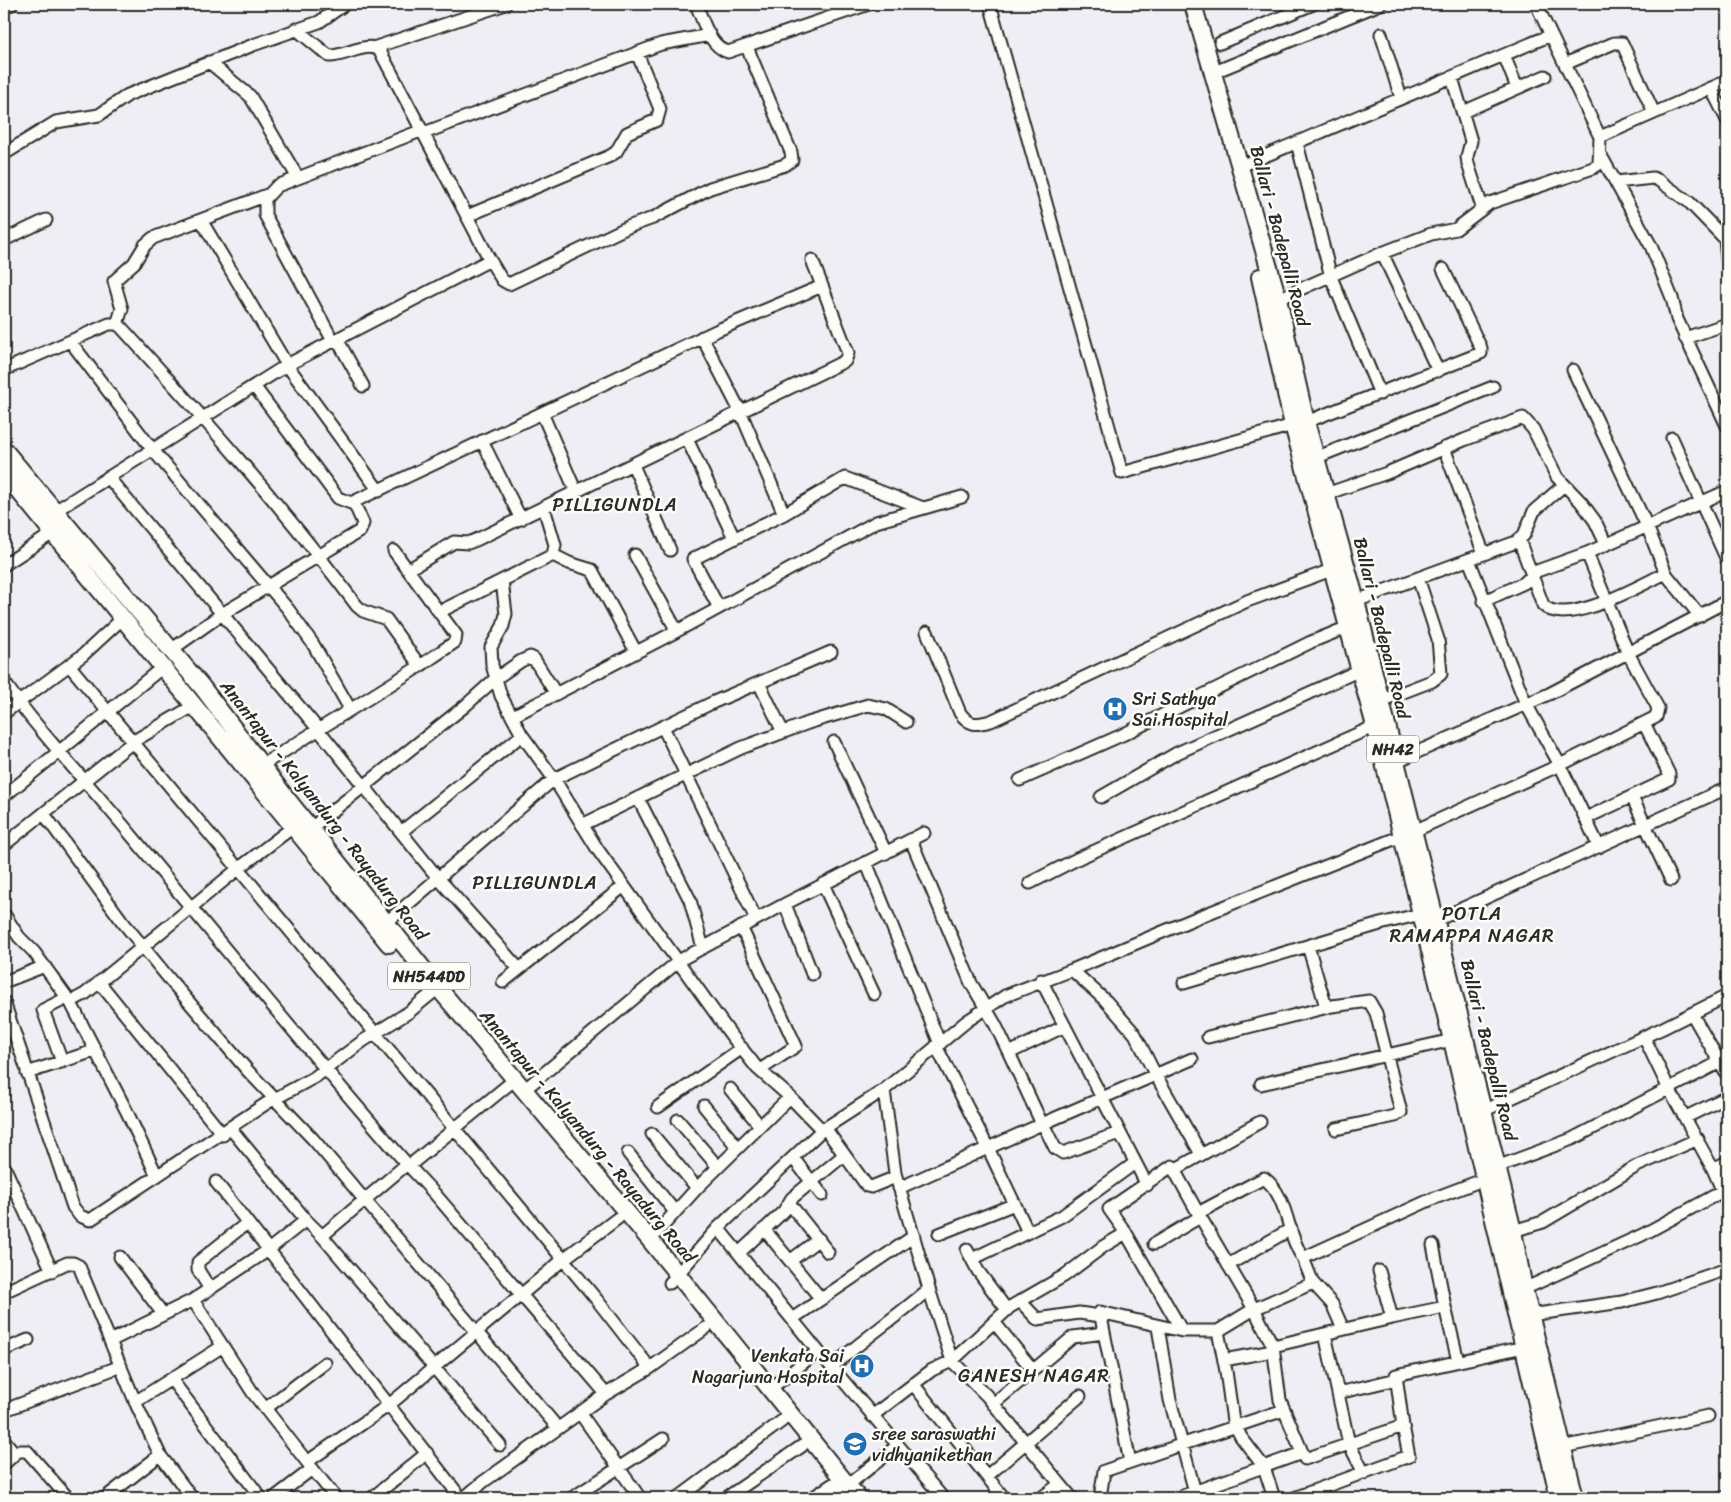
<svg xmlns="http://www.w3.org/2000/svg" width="1731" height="1502" font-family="Sriracha,sans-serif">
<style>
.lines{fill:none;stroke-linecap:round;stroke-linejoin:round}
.minor-casing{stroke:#2b2b2b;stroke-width:15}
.highway-casing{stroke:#2b2b2b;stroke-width:20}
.minor{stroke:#fdfcf7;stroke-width:11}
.highway{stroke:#fdfcf7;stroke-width:16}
.labels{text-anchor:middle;stroke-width:5;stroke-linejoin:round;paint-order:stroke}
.shield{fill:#fdfcf7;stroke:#6a6a68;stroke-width:1}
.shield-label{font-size:16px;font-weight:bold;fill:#2b2b2b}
.street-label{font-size:18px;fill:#2b2b2b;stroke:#fdfcf7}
.poi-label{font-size:18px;fill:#2b2b2b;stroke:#fdfcf7;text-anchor:start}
.neighbourhood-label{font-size:19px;letter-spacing:1px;fill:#2b2b2b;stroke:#fdfcf7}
</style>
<rect width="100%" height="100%" fill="#efeef4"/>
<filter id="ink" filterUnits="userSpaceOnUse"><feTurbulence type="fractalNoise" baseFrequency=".02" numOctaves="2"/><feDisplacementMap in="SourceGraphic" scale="10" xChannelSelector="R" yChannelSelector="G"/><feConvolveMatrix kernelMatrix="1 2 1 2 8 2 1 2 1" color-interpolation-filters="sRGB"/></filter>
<g filter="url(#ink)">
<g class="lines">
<defs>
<path id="minor" d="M 696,4 C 703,20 709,46 728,52 L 869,4
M 990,4 L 1122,473 L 1293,425
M 4,7 L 12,4
M 296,29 L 329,56 C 345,57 367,40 380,51 L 490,260 L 502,280 L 509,284 L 628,227 L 653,218 L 710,188 L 785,165 L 792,160 L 791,152 L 747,47
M 1381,34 L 1401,98
M 1220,43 L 1313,4
M 376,47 L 506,4
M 1504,55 L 1517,88
M 209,62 L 250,96 L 298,178
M 1565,64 L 1614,43 L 1622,43 L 1654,113
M 1212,73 L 1380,4
M 1452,78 L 1471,141 L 1467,157 L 1468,164 L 1482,207
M 1711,88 L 1727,120
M 1463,112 L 1545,76
M 424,133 L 661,44 L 710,35
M 1600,137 L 1727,81
M 1297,143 L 1331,277 L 1380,394
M 4,154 L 56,122 L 99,115 L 128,95 L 253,45 L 319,22 L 345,4
M 1600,154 L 1651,246 L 1672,298 L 1677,319 L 1727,426
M 1241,166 L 1551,35
M 1616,182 L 1653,178 L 1658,180 L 1689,202 L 1727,241
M 467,216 L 610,156 L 616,152 L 627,133 L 657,120 L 660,109 L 637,53
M 201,220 L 287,365 L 379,491
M 4,240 L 46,220
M 1725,240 L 1727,260
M 1382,253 L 1438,371
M 1278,299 L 1382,253 L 1431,234 L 1456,229 L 1490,203 L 1593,168 L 1599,164 L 1600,137 L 1536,4
M 117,324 L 122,309 L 114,281 L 134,263 L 145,245 L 153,238 L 267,195
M 702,337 L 741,413 L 784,514
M 1685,338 L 1727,324
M 337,339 L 363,386
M 70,341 L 152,449 L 288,609 L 313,644 L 350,709
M 333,341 L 265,215 L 265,199 L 277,186 L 423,130
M 4,370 L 109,324 L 117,324 L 121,327 C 203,417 284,508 357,606 L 363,611 L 386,619 L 420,666
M 1573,370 L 1647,526 L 1666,574 L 1700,616
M 254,386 L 338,498 L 351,503 L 718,330 L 822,286
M 542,413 L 576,492
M 1306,422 L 1481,353 L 1481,348 L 1443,269
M 1672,438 L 1727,560
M 687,439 L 734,538
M 482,441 L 521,519
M 1444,448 L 1484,554
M 1315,458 L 1493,387
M 633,465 L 670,550
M 108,477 L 318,729 L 438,878 L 519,969
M 1326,494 L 1387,473 L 1464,440 L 1523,418 L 1533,429 L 1557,477 L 1581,502 L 1595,521 L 1606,544
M 55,511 L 287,365 L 490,260
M 1519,540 L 1543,605 C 1566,629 1642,584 1666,573
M 553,555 L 569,563 L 592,570 L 636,652
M 635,555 L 677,631
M 1469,560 L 1526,704 L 1560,765 L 1599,847
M 4,565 L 53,533
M 408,570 L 454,542 L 468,543 L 476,540 L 845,361 L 848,353 L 812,260
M 502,581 L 506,614 L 503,626 L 491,647 L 492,665 L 501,696 L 522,735 L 554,779 L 598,850 L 731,1035 L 757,1068 L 790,1097
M 1356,601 L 1516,542 L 1524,535 L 1534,511 L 1564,485
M 1484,601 L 1524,583 L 1537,571 L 1587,553 L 1727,491
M 719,608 L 693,559 L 784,514 L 845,478 L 923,508
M 439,612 L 553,555 L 555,545 L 544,508
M 927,632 L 960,713 C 970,726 976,725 991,721 L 1247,601 L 1334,569
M 171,650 L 222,614 L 360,531 L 363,523 L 354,503
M 69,665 L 597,1300 L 650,1368
M 4,682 C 42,736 90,785 132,836 C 223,946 313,1057 407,1164
M 759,683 L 783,732
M 1380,701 L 1432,681 L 1441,674 L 1438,639 L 1418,578
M 4,713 L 83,655 L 123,618
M 513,716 L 677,631 L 876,522 L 962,497
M 663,727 L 756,919
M 834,742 L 886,853
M 1397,761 L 1549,694 L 1727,601
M 262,765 L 420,666 L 455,642 L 456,635 L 394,551
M 1020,780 L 1122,735 L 1311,642 L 1348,627
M 8,793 L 164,666
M 1101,797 L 1177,753 L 1360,670
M 1632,797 L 1671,880
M 638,798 L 690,900 L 703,948
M 44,814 L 122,921 L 171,981 L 248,1071 L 313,1139 L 558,1428
M 1586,818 L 1669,779 L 1669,774 L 1644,723
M 582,825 L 741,748 L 808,723 L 868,705 L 886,709 L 906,722
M 311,828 L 465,706 L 495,679 L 521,661 L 530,657 L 534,659 L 556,694
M 401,832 L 522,735
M 911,840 L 971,983 L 995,1024 L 1009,1053 L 1065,1026
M 4,845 L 134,741 L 195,705
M 866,862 L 940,1044
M 1030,883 L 1079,858 L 1375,726
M 823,884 L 874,994
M 785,904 L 812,974
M 4,914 L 19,937 L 34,952 L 71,1003 L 127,1112 L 157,1176
M 1437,920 L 1727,788
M 381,927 L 554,779 L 714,702 L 831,652
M 741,927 L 796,1046 L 760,1070
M 1308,946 L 1326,1007
M 1072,970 L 1106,1001 L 1135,1034 L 1154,1072 L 1201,1154
M 1041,980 L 1147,1185
M 4,982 L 45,966
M 99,982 L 223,1135
M 503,982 L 624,886
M 1184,983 L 1380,924 L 1421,914
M 4,1002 L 73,1207 L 80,1216 L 90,1220 L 267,1103 L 315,1077 L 363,1041 L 409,1012 L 431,994
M 70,1002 L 85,994 L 238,869 L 293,827
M 1692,1014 L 1727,1075
M 1208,1037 L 1332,1006 L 1369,1001 L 1376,1013 L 1401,1112 L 1395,1116 L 1336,1129
M 1644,1037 L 1669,1089 L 1713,1169 L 1727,1201
M 936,1046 L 988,1148 L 1042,1124 L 1009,1053
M 62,1062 L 43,1010 L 67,998
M 27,1073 L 94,1051
M 1261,1084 L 1452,1040
M 730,1089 L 760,1126
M 524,1090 L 680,960 L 785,904 L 924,833
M 884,1090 L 895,1173 L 929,1289
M 704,1106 L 738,1148
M 658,1107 L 742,1048
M 1483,1111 L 1663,1028 L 1727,996
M 1686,1117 L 1727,1097
M 678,1120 L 718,1167
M 1042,1124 L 1192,1059
M 1043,1124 L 1055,1148 L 1063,1153 L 1119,1133
M 825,1128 L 867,1186 L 871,1187 L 896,1177
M 231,1129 L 306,1220
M 652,1134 L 697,1188
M 628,1153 L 675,1212
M 793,1158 L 822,1195
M 4,1166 L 52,1271
M 409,1166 L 508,1085
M 1497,1167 L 1572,1139 L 1720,1062
M 1713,1169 L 1727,1162
M 1174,1170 L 1260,1122
M 216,1182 L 461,1498
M 899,1188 L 988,1148 L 1028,1232
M 789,1203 L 828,1252
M 764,1229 L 821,1299
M 1513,1231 L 1543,1222 L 1637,1166 L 1698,1139
M 1126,1233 L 1109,1209 L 1172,1166 L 1198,1213
M 939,1234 L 1015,1204
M 322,1236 L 500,1445
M 650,1240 L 697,1188 L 790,1097 L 822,1130
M 1154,1244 L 1200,1217
M 1433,1245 L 1445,1307
M 967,1250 L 978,1271 L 1007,1310
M 739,1253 L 784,1211 L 792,1198 L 844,1155
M 120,1257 L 163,1314
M 1303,1258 C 1286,1234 1289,1197 1264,1178 L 1198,1213 L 1254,1309 L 1273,1346 L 1280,1400 L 1305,1459 L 1403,1426 L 1396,1375 L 1524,1347
M 972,1259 L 1062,1216 L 1135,1163
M 790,1261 L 819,1239
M 1228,1265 L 1291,1229
M 1379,1271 L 1392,1318 L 1445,1307 L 1458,1361
M 670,1283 L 718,1228
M 1313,1283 L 1332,1304 L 1343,1329
M 210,1289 L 198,1270 L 198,1262 L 247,1223
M 1524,1289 L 1642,1235 L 1723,1191
M 4,1292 L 67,1263 L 73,1263 L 79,1266 L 137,1406 L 160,1455
M 193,1300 L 267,1251 L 306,1220 L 322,1236 L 407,1164 L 435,1194 L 606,1394
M 1020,1301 L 1037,1319 L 1079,1313 L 1100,1316
M 1530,1315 L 1622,1302 L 1657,1293 L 1727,1269
M 792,1319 L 914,1236
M 994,1322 L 1033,1370
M 1158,1327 L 1170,1400 L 1195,1492
M 1218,1331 L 1226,1371 L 1233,1421 L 1241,1437 L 1264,1467 L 1274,1498
M 1325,1334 L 1349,1444 L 1364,1473
M 110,1341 L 193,1300 L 253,1393 L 307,1462
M 1273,1346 L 1392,1318
M 4,1350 L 28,1340
M 818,1351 L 718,1228 L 822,1130 L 884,1090 L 967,1021 L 1005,996 L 1072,970 L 1196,918 L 1414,831 L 1560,765 L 1656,717 L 1658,708 L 1628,653 L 1587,553
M 1224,1360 L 1273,1351
M 832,1367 C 863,1339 898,1316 929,1289 L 952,1361 L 986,1395 L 1072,1498
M 171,1379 L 261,1498
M 913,1384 L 1004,1498
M 770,1389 L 818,1351 L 943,1498
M 1338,1393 L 1397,1379
M 135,1402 L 223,1346
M 993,1404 L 1073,1337 L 1104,1333
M 10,1408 L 121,1366
M 265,1409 L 325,1363
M 580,1413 L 640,1498
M 872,1416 L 932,1370 L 952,1361 L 1010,1307 L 1064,1276 L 1104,1246 L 1126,1233 L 1182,1331
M 4,1440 L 15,1454
M 1563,1447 L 1708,1416
M 1130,1462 L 1100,1312 L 1182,1331 L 1218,1331 L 1254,1309 L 1313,1283 L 1303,1258 L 1432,1199 L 1485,1179
M 4,1464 L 18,1451 L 27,1451 L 68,1498
M 987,1476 L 1080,1396
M 839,1492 L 897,1446
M 105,1498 L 160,1455 L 192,1498
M 274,1498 L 312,1469
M 336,1498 L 307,1462 L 389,1405 L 565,1258 L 618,1218
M 372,1498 L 427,1453
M 464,1498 L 483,1482 L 606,1394 L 650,1368 L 706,1328
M 572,1498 L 663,1439
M 678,1498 L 782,1421
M 726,1498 L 802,1446
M 812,1498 L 833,1484
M 1041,1498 L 1060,1484
M 1100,1498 L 1104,1471 L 1284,1410
M 1177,1498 L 1302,1453
M 1294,1498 L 1409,1456 L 1403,1426
M 1722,1498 L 1727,1497"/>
<path id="highway" d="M 1193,4 L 1278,299 L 1306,422 L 1356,601 L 1513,1231 L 1524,1289 L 1575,1498
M 1260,277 L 1293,425 L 1375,726 L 1452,1040 L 1559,1498
M 4,450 L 202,687 L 287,799 L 440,990 L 650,1240 L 858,1498
M 4,473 L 389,944"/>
</defs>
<use href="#minor" class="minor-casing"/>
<use href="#highway" class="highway-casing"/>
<use href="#minor" class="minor"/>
<use href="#highway" class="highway"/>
</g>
</g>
<defs>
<symbol id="hospital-disc" viewBox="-11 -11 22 22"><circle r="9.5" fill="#1f6fb2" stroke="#fdfcf7"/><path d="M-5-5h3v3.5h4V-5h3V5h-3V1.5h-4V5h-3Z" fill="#fff"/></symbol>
<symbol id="school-disc" viewBox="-11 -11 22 22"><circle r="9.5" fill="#1f6fb2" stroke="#fdfcf7"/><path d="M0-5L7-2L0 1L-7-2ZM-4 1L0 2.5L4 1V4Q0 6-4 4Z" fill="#fff"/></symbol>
</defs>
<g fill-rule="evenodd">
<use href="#hospital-disc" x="1101" y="695" width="28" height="28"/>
<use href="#hospital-disc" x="848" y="1352" width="28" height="28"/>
<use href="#school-disc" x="841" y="1430" width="28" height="28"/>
</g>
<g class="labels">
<g class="shield">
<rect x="1367" y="735.5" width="52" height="27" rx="4"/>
<rect x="388" y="962.5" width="82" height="27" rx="4"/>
</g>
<g class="shield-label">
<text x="1393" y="755">NH42</text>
<text x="429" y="982">NH544DD</text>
</g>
<g class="street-label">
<text transform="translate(1280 236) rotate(75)" y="6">Ballari - Badepalli Road</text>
<text transform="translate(1382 628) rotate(76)" y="6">Ballari - Badepalli Road</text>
<text transform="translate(324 810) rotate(52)" y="6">Anantapur - Kalyandurg - Rayadurg Road</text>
<text transform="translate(1489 1050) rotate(76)" y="6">Ballari - Badepalli Road</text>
<text transform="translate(588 1136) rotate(50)" y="6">Anantapur - Kalyandurg - Rayadurg Road</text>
</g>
<g class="poi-label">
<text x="1132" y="705">Sri Sathya<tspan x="1132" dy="21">Sai Hospital</tspan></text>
<text x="844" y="1362" text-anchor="end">Venkata Sai<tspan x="844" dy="21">Nagarjuna Hospital</tspan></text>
<text x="872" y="1440">sree saraswathi<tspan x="872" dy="21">vidhyanikethan</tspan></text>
</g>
<g class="neighbourhood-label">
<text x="615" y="511">PILLIGUNDLA</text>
<text x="535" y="889">PILLIGUNDLA</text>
<text x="1472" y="920">POTLA<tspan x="1472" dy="22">RAMAPPA NAGAR</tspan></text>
<text x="1034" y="1382">GANESH NAGAR</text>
</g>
</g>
<rect width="1731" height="1502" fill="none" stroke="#fdfcf7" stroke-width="20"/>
<rect x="10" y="10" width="1711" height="1482" fill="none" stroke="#2b2b2b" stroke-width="2" filter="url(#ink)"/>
</svg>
